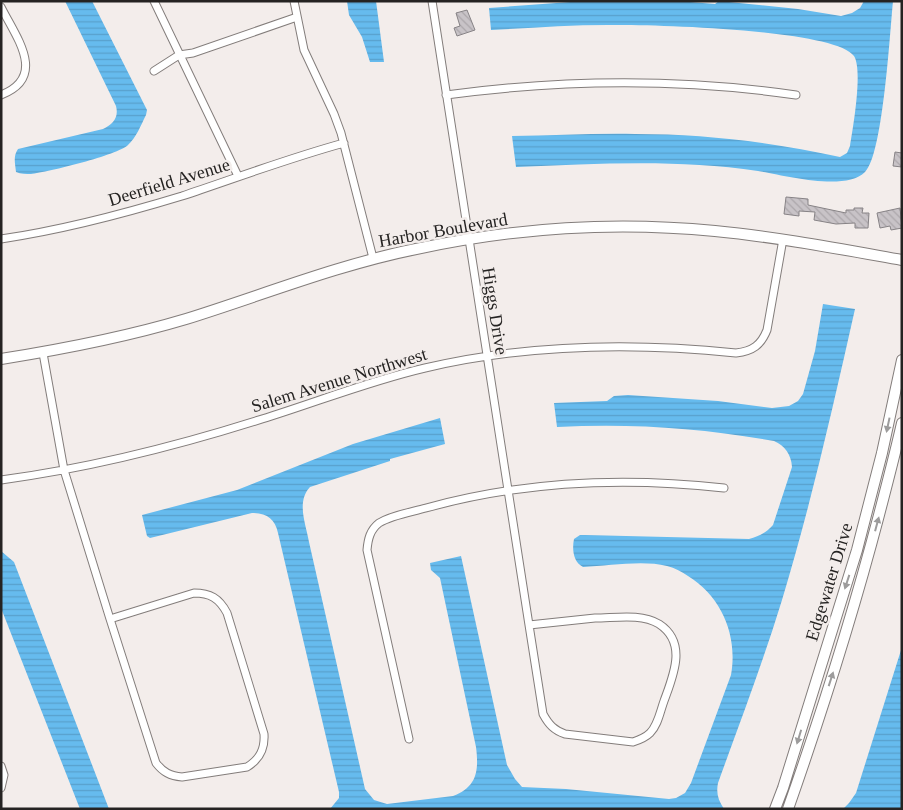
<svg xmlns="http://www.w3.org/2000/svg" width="903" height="810" font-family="'Times New Roman',serif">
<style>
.water{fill:url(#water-rules)}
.building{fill:url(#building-back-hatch);stroke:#878386}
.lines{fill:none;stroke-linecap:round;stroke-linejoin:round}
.street-casing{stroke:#837d7b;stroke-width:9}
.secondary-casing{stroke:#837d7b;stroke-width:12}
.street{stroke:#fff;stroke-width:7}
.secondary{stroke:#fff;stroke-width:10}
.oneway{fill:#9d9c9c}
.labels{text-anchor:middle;stroke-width:5;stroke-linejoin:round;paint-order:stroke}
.street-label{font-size:18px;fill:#252322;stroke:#f3edeb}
</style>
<defs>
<pattern id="water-rules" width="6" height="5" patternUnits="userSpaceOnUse" patternTransform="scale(1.25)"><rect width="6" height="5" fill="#6be"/><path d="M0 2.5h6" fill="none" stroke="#58a0cc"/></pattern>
<pattern id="building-back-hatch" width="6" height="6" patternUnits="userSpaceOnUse" patternTransform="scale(1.25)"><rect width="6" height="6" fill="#c8c3c7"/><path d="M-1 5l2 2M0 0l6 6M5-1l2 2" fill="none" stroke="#aca7ab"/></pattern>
</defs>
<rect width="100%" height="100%" fill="#f3edeb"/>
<path class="water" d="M 65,1 L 92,1 L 147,110 L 146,115 C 141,125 136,138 128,145 C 118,155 48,172 31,174 C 26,174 21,174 16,172 C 15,163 13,156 18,149 L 103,129 C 113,124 119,118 116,106 Z
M 347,1 L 376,1 L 384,62 L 370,62 L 362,37 L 349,15 Z
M 584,1 L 678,1 L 715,4 L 719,1 L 798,9 L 841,16 L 852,13 L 860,8 L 864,1 L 893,1 C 890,31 883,155 865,172 C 845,192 784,175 758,171 C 678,159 596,164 516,167 L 512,136 C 553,136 594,133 635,134 C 704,134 772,142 840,157 L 847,153 L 850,146 C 853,128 863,70 854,56 C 835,29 646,24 608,25 C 569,25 530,28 491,30 L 489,8 Z
M 823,304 L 855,309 C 833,407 811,504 782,600 C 763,662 740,722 718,783 C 716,793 718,800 724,809 L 330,809 L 339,798 L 339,792 L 278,533 C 275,519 267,513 252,513 L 150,538 L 147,536 L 142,515 L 237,490 L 353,444 L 440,418 L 445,444 L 390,459 L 390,461 L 310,487 C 296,502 306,524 309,542 L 365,789 L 374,800 L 387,804 L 453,796 C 477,787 479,771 476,747 L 440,578 L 431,570 L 430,563 L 461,556 L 507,765 L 515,779 L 522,787 L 566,789 L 669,799 L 676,798 L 685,793 L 691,783 L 731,675 C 738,636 722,597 688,576 C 682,572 675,568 667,566 C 642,560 609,566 583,567 C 573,562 572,549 574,539 L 580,535 L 585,535 L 749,539 C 759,536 766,533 773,525 L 792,467 C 791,454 785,446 774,441 C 702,428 630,423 557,427 L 554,403 L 607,401 L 614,396 L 628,395 L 718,401 L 772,408 L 789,406 L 798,401 L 803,394 L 815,351 Z
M 1,551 L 14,562 L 109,809 L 80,809 L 1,608 Z
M 902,647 L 902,809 L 843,809 L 849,803 L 856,793 Z"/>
<path class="building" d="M 467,10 L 475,30 L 457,36 L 454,28 L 460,26 L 456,13 Z
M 895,152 L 902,153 L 902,167 L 893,166 Z
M 786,197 L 808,199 L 808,205 L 846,213 L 846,210 L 854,210 L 854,208 L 863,208 L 862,213 L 869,213 L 868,228 L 855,228 L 855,223 L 836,224 L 814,220 L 815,212 L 799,211 L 799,216 L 784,214 Z
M 900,208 L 902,228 L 891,230 L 890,226 L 880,228 L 877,213 Z"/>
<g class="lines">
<defs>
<path id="street" d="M 154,1 L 238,176
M 294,1 L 304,50 L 334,114 L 341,133 L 373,258
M 432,1 L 529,625
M 1,7 C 16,37 48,77 1,95
M 154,71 L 179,55 L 193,53 L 297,17
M 446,95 C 565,79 678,78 796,95
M 1,239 C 62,230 123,214 182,196 C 236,178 289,158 344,143
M 43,353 L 64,470 L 110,619
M 1,480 C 90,468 177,446 262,419 C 317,402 369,381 425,368 C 527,344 632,342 736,353 C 753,351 761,345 767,330 L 783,239
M 194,593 C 210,593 219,598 227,613 L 264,734 C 265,749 260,759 247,767 L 182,777 C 170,776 163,772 156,763 L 110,619 Z
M 595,618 C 615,618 641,613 659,624 C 688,643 673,676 664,701 C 660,712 658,725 650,733 C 645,738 639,740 633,742 L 565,734 C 554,730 549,725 543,714 L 529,625 Z
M 409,739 L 367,550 C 368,539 370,530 379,523 C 392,515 412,512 426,508 C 523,481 625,477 724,488
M 1,766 L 4,775 L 1,788"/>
<path id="secondary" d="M 1,359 C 64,349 126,337 186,319 C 263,295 337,265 416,249 C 513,228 615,221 715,231 C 777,237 840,249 902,260
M 775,809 L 783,788 L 857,550 L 882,453 L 902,360
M 788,809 C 822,712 853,614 879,515 C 887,484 895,454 902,423"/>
</defs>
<use href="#street" class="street-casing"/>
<use href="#secondary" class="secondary-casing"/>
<use href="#street" class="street"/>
<use href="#secondary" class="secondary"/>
</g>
<defs><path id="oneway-solid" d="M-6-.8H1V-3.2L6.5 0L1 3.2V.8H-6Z" transform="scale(1.25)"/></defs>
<g class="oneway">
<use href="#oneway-solid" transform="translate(888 425) rotate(102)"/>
<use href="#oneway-solid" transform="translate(877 524) rotate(-75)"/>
<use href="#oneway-solid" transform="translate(847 582) rotate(108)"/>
<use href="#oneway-solid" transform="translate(831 679) rotate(-72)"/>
<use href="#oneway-solid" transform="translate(799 737) rotate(107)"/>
</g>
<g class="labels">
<g class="street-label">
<text transform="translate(169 182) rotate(-17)" y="6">Deerfield Avenue</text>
<text transform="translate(443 230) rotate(-10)" y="6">Harbor Boulevard</text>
<text transform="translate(495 311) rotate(81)" y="6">Higgs Drive</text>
<text transform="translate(339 380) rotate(-17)" y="6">Salem Avenue Northwest</text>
<text transform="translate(829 582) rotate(-73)" y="6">Edgewater Drive</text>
</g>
</g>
<rect width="903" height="810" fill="none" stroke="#252322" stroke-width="5"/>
</svg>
